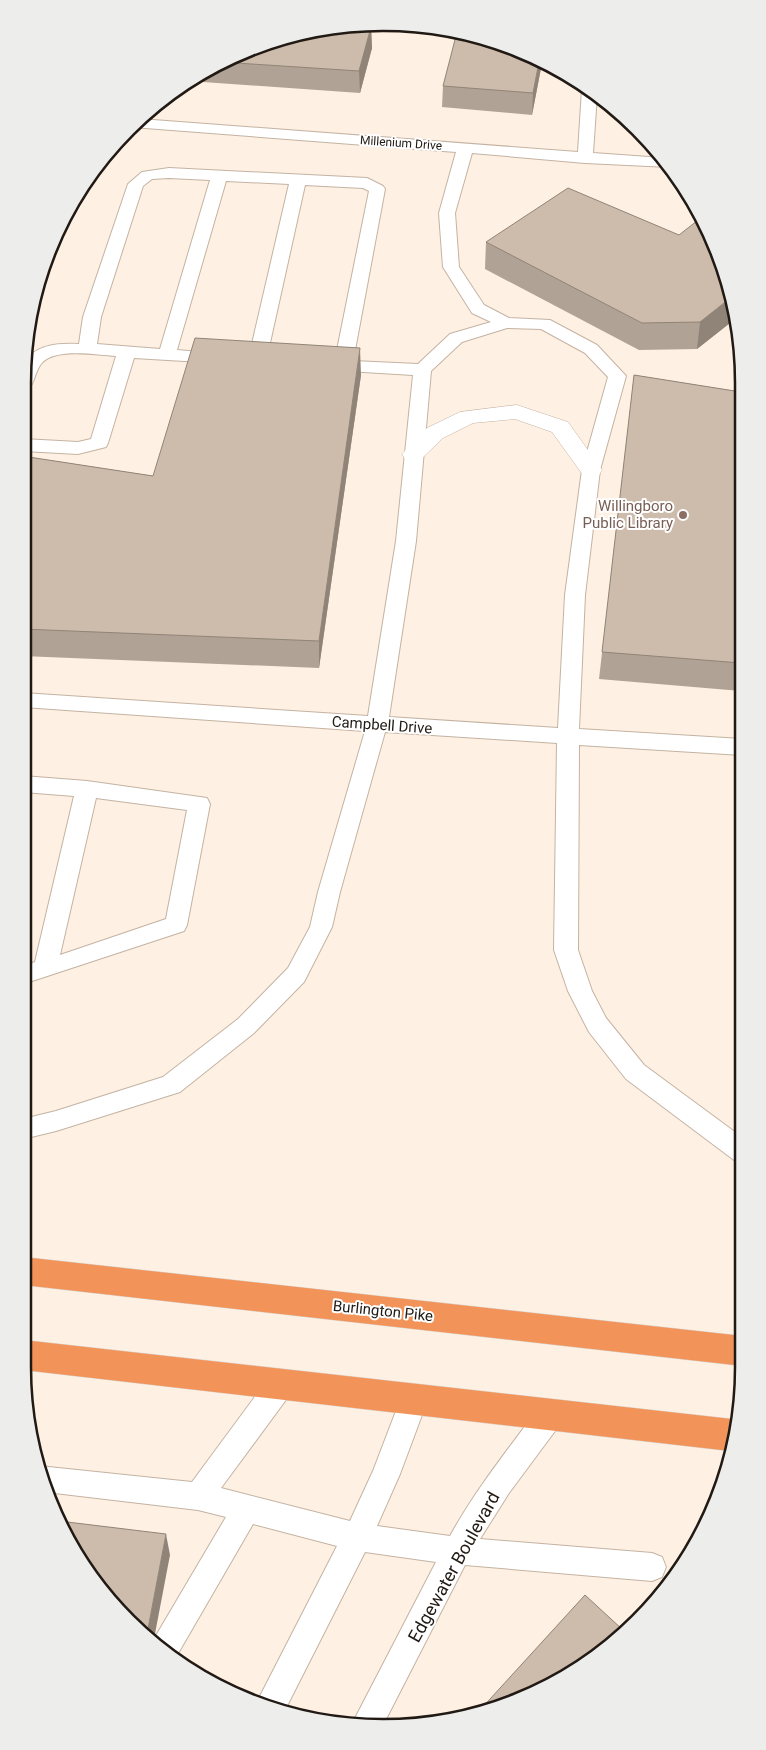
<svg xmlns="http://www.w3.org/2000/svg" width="766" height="1750" font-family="Roboto,sans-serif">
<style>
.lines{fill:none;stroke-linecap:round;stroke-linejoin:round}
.lane-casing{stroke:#c4b3a3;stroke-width:2}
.street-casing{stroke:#c4b3a3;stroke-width:1}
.highway-casing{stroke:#d7d6d5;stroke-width:1}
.lane{fill:#fff;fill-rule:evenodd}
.street{fill:#fff;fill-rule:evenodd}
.highway{fill:#f29459;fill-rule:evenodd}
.wall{fill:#b0a294}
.shaded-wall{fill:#908478}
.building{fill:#cdbcac;stroke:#908478}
.education-dot{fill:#8d6e63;stroke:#fff;stroke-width:2}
.labels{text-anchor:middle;stroke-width:4;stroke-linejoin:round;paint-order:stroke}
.far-street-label{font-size:12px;fill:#211a14;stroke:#fff}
.education-label{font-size:15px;fill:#785e54;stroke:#fff;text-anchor:end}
.street-label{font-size:15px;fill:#211a14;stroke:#fff}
.near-street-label{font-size:18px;fill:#211a14;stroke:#fff}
.rim{fill:none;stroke:#211a14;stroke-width:2.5}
</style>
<rect width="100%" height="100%" fill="#fef0e2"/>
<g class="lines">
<defs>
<path id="lane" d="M 586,85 L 597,95 L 593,153 L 663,158 L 669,167 L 585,163 L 472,153 L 455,213 L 459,267 L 484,305 L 509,318 L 550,320 L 597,345 L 626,376 L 600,470 L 585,595 L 579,729 L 742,739 L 742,755 L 579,745 L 578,950 L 592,991 L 606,1018 L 644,1065 L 743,1138 L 743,1163 L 734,1160 L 626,1079 L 589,1032 L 568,991 L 554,950 L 557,743 L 385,732 L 340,892 L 332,927 L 304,982 L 254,1033 L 180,1092 L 56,1131 L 23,1139 L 23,1119 L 56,1111 L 163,1077 L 238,1019 L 288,968 L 310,927 L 318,892 L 365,731 L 23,707 L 23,693 L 368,716 L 396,541 L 413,375 L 330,370 L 324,369 L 321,365 L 324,361 L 335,360 L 369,191 L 363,188 L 305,185 L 266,361 L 263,365 L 257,366 L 251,365 L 248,361 L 289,184 L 226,181 L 177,350 L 224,354 L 227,358 L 224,362 L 218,363 L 134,358 L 108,443 L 106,447 L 78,454 L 23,451 L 23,439 L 78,442 L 91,439 L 116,356 C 97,355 54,347 41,364 C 35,372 35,381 29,389 L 23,391 L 27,358 C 40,344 60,343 79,344 L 83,317 L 128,184 L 142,172 L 169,168 L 367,178 L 383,186 L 385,189 L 353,361 L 418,364 L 450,334 L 491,322 L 472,313 L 443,267 L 439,213 L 456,152 L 132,127 L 140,119 L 578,152 L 582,89 ZM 169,178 L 210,180 L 160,349 L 97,344 L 101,317 L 143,186 L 152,179 ZM 507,328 L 541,329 L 585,353 L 608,377 L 582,470 L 565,595 L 558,728 L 389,717 L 416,541 L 431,371 L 462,342 Z
M 23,776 L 87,781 L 207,798 L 210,804 L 187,925 L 184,931 L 23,984 L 23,966 L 35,962 L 74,796 L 23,792 ZM 96,798 L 187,810 L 166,919 L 60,955 Z
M 281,1371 L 291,1375 L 295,1384 L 291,1393 L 221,1488 L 350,1521 L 373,1471 L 404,1390 L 414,1386 L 424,1390 L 428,1399 L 400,1474 L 377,1526 L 450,1536 C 476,1489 509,1448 541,1405 L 551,1401 L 561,1405 L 565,1414 L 561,1423 L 509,1493 L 480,1539 L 652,1553 L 662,1557 L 666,1567 L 662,1577 L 652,1581 L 465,1565 L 382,1727 L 352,1724 L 436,1562 L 365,1552 L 285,1710 L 258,1700 L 337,1546 L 253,1524 L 176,1657 L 154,1639 L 226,1517 L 198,1510 L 46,1492 L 42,1483 L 39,1466 L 192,1482 L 271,1375 Z"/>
<path id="street" d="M 517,405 L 568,422 L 602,470 L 599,475 L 591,477 L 583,475 L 552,432 L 515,419 L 473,423 L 443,438 L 421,459 L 413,461 L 405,459 L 402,454 L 427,428 L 460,412 Z"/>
<path id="highway" d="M 23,1257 L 743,1336 L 743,1366 L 23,1285 Z
M 23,1340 L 732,1419 L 735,1420 L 730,1451 L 23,1370 Z"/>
</defs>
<use href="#lane" class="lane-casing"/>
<use href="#street" class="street-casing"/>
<use href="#highway" class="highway-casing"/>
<use href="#lane" class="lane"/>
<use href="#street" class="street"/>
<use href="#highway" class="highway"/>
</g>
<path class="wall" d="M 371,27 L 372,48 L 360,93 L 189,81 L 224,60 Z
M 542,63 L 532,115 L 442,107 L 443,86 Z
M 486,242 L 735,319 L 697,349 L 639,350 L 485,269 Z
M 361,375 L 319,668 L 22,656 L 22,456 L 153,476 Z
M 634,375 L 741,392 L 741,691 L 599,679 Z"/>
<path class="shaded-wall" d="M 371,27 L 372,48 L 360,93 L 359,71 Z
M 539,62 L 542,63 L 532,115 L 533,93 Z
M 729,299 L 735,319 L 697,349 L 700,322 Z
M 360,348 L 361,375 L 319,668 L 319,641 Z
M 166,1534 L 170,1555 L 154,1639 L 147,1634 Z"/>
<path class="building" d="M 349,25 L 371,27 L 359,71 L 221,62 L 224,60 L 290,35 Z
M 457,32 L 499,42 L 539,62 L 533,93 L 443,86 Z
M 568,188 L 679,235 L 702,217 L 706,224 L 729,299 L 700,322 L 642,323 L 486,242 Z
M 195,338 L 360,348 L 319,641 L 22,629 L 22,456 L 153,476 Z
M 634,375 L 741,392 L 741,663 L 602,652 Z
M 59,1521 L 166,1534 L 147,1634 L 112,1604 L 71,1547 Z
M 585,1595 L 623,1630 L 564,1679 L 480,1710 Z"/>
<circle class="education-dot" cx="683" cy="515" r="5"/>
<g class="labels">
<g class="far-street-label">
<text transform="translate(401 143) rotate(4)" y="4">Millenium Drive</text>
</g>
<g class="education-label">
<text x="673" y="511">Willingboro<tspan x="673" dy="17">Public Library</tspan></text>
</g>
<g class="street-label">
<text transform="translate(382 725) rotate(4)" y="5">Campbell Drive</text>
<text transform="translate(383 1311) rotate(6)" y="5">Burlington Pike</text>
</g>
<g class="near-street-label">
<text transform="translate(454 1567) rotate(-61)" y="6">Edgewater Boulevard</text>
</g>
</g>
<path d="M0 0H766V1750H0ZM383 31H383A352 352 0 0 1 735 383V1367A352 352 0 0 1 383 1719H383A352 352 0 0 1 31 1367V383A352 352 0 0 1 383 31Z" fill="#ededec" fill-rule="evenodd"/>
<path class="rim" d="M383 31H383A352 352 0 0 1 735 383V1367A352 352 0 0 1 383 1719H383A352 352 0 0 1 31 1367V383A352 352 0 0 1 383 31Z"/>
</svg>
